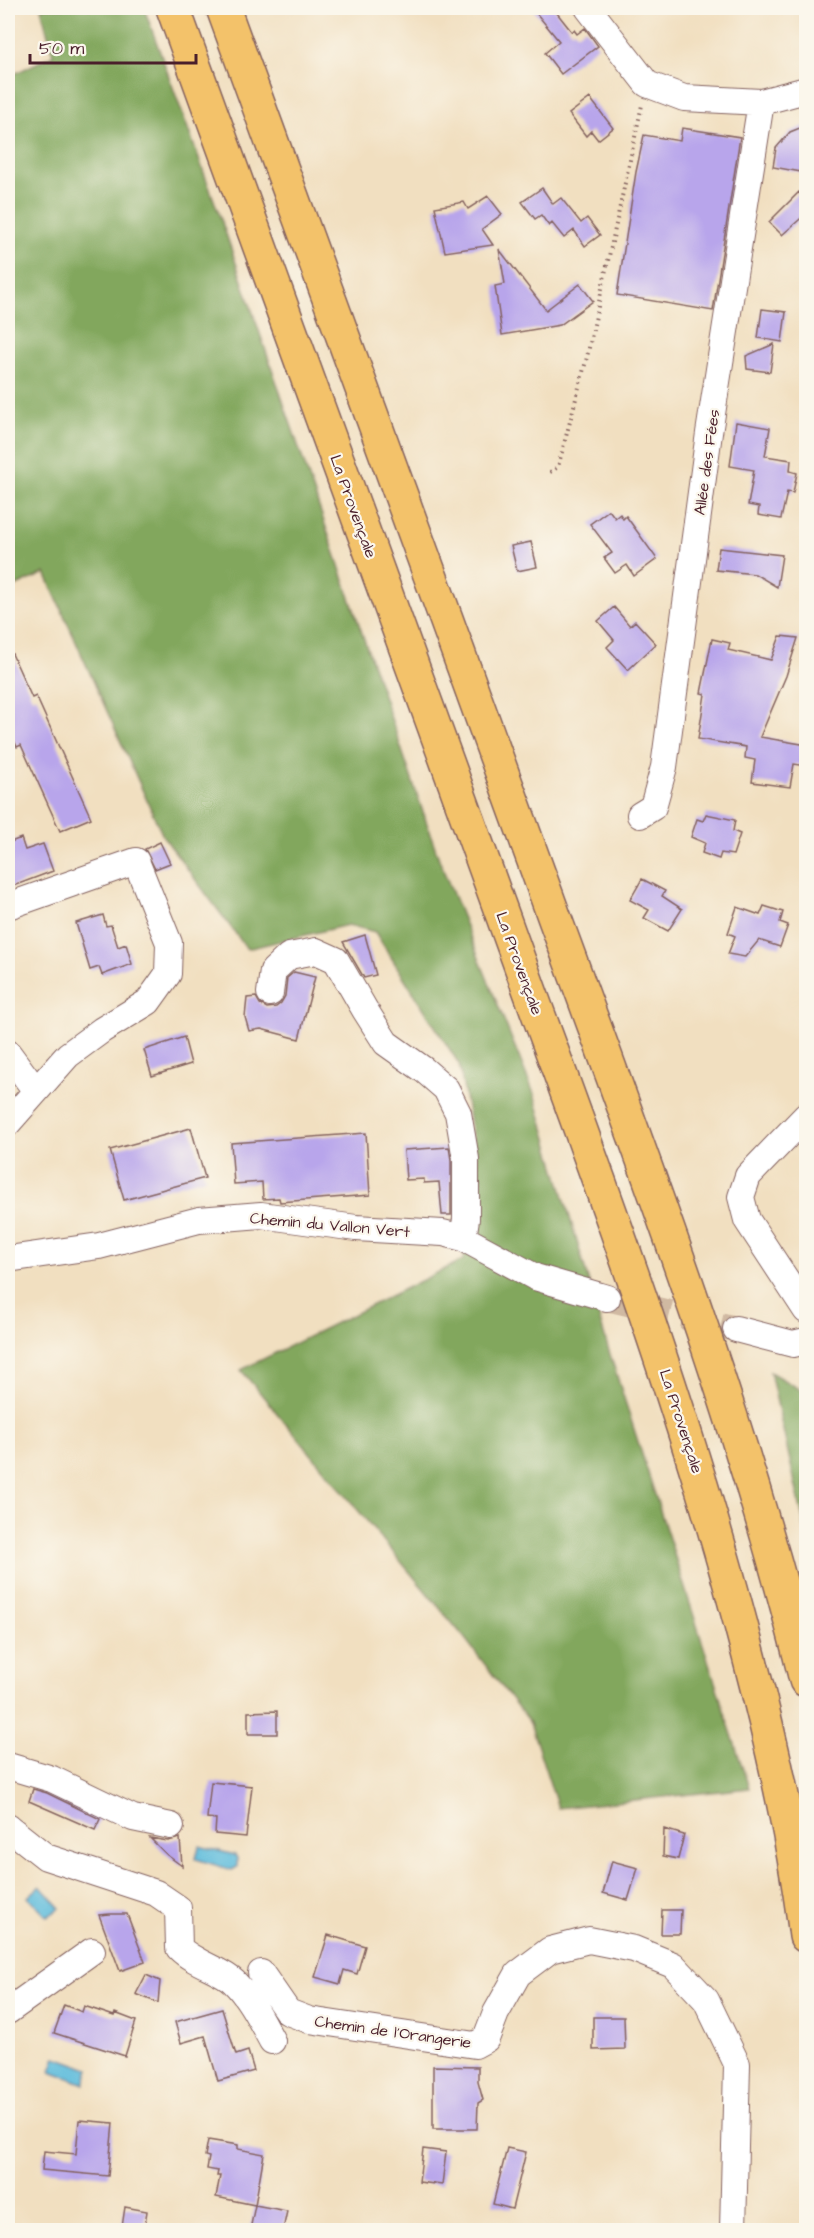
<svg xmlns="http://www.w3.org/2000/svg" width="814" height="2238" font-family="'Architects Daughter',sans-serif">
<style>
.forest{fill:#82a75d;stroke:#666344;stroke-width:1.5}
.water{fill:#5dbcdc;stroke:#546e84;stroke-width:1.5}
.building{fill:#b8a5eb}
.lines{fill:none;stroke-linecap:round;stroke-linejoin:round}
.minor-tunnel{stroke:#d0b9a2;stroke-width:26;stroke-dasharray:26 13;stroke-linecap:butt}
.minor-casing{stroke:#84625f;stroke-width:28}
.highway-casing{stroke:#84625f;stroke-width:36}
.path{stroke:#84625f;stroke-width:4;stroke-dasharray:1.5 4.5;stroke-linecap:butt}
.minor{stroke:#fff;stroke-width:26}
.highway{stroke:#f3c26a;stroke-width:33}
.labels{text-anchor:middle;stroke-width:4.5;stroke-linejoin:round;paint-order:stroke}
.street-label{font-size:16px;fill:#4a1f2b;stroke:#fbf7ec}
</style>
<rect width="100%" height="100%" fill="#fbf7ec"/>
<filter id="ink" filterUnits="userSpaceOnUse"><feTurbulence type="fractalNoise" baseFrequency=".0167" numOctaves="2"/><feDisplacementMap in="SourceGraphic" scale="12" xChannelSelector="R" yChannelSelector="G"/><feConvolveMatrix kernelMatrix="1 2 1 2 8 2 1 2 1" color-interpolation-filters="sRGB"/></filter>
<filter id="wash" filterUnits="userSpaceOnUse"><feTurbulence type="fractalNoise" baseFrequency=".008" numOctaves="4" result="noise"/><feDisplacementMap in="SourceGraphic" scale="24" xChannelSelector="R" yChannelSelector="G"/><feGaussianBlur stdDeviation="1.35" result="paint"/><feColorMatrix in="noise" values="0 0 0 0 0 0 0 0 0 0 0 0 0 0 0 0 0 1.4 0 .05"/><feComposite in="paint" operator="in"/></filter>
<g filter="url(#wash)">
<rect width="100%" height="100%" fill="#f1dfc0"/>
<path class="forest" d="M 41,8 L 144,8 L 223,225 L 440,862 L 534,1094 L 608,1348 L 749,1788 L 558,1808 L 530,1723 L 463,1636 L 241,1370 L 463,1260 L 481,1183 L 459,1064 L 375,932 L 348,925 L 247,949 L 163,836 L 45,573 L 8,590 L 8,77 L 53,55 Z
M 770,1372 L 806,1393 L 806,1532 Z"/>
<path class="water" d="M 199,1846 L 235,1855 L 237,1858 L 237,1867 L 232,1870 L 196,1859 Z
M 40,1886 L 60,1908 L 47,1917 L 28,1897 Z
M 56,2057 L 89,2069 L 84,2084 L 51,2071 Z"/>
<g id="blocks">
<path class="building" d="M 532,8 L 553,8 L 572,32 L 574,30 L 577,34 L 585,28 L 598,46 L 561,74 L 545,53 L 559,41 Z
M 590,98 L 613,128 L 598,140 L 591,131 L 586,136 L 569,114 Z
M 807,125 L 807,173 L 773,167 L 776,148 L 790,132 Z
M 682,128 L 740,137 L 713,311 L 617,295 L 636,172 L 644,135 L 680,141 Z
M 542,188 L 553,204 L 561,198 L 581,223 L 587,218 L 600,235 L 585,246 L 574,230 L 564,238 L 552,223 L 549,226 L 541,215 L 535,219 L 522,202 Z
M 799,192 L 807,206 L 807,213 L 782,235 L 769,222 Z
M 488,196 L 502,214 L 482,229 L 493,245 L 445,252 L 435,207 L 464,202 L 468,209 Z
M 499,249 L 546,310 L 580,284 L 593,301 L 560,325 L 502,335 L 495,286 L 505,284 Z
M 762,309 L 786,312 L 782,342 L 758,338 Z
M 774,344 L 770,372 L 747,369 L 746,356 Z
M 736,422 L 770,428 L 765,456 L 791,460 L 790,471 L 797,473 L 793,493 L 787,492 L 781,519 L 758,515 L 759,507 L 748,505 L 754,470 L 730,466 Z
M 609,510 L 615,518 L 620,514 L 623,519 L 626,516 L 657,559 L 634,576 L 627,565 L 615,573 L 604,558 L 612,553 L 590,524 Z
M 531,542 L 537,567 L 517,571 L 511,546 Z
M 719,548 L 782,555 L 777,587 L 755,574 L 716,570 Z
M 614,607 L 630,626 L 635,621 L 656,644 L 628,670 L 607,647 L 614,640 L 598,621 Z
M 780,636 L 798,638 L 786,676 L 760,737 L 807,745 L 807,766 L 794,764 L 790,787 L 752,782 L 755,760 L 745,758 L 746,747 L 698,739 L 705,694 L 701,693 L 712,639 L 730,643 L 728,650 L 771,660 Z
M 8,645 L 32,698 L 36,696 L 91,818 L 60,831 L 21,745 L 17,747 L 8,726 Z
M 706,814 L 735,820 L 733,831 L 740,834 L 733,855 L 721,853 L 719,859 L 702,853 L 705,843 L 691,837 L 697,819 L 703,821 Z
M 21,838 L 25,850 L 43,844 L 53,871 L 8,888 L 8,843 Z
M 160,842 L 170,863 L 155,869 L 145,849 Z
M 642,879 L 665,891 L 662,896 L 682,909 L 668,931 L 644,918 L 649,910 L 630,900 Z
M 764,906 L 783,912 L 780,922 L 788,925 L 780,947 L 759,940 L 745,957 L 728,954 L 735,936 L 728,933 L 737,907 L 760,915 Z
M 103,915 L 106,926 L 111,925 L 118,947 L 126,944 L 132,964 L 102,975 L 99,967 L 90,970 L 76,923 Z
M 365,935 L 376,975 L 364,978 L 343,942 Z
M 294,972 L 315,977 L 299,1039 L 261,1029 L 249,1031 L 245,1017 L 247,998 L 256,997 L 260,1004 L 267,1008 L 276,1007 L 281,1003 L 285,996 L 287,978 Z
M 184,1037 L 191,1064 L 152,1076 L 144,1050 Z
M 191,1128 L 205,1178 L 124,1200 L 110,1150 Z
M 366,1133 L 370,1195 L 280,1202 L 279,1198 L 263,1199 L 262,1182 L 234,1184 L 231,1143 Z
M 449,1147 L 451,1160 L 451,1215 L 442,1215 L 439,1182 L 424,1183 L 424,1179 L 406,1180 L 404,1150 Z
M 277,1711 L 277,1734 L 248,1734 L 248,1712 Z
M 211,1782 L 252,1786 L 246,1837 L 215,1834 L 216,1819 L 207,1818 Z
M 33,1789 L 47,1793 L 100,1819 L 95,1830 L 29,1801 Z
M 664,1829 L 684,1835 L 678,1859 L 663,1856 Z
M 150,1838 L 168,1841 L 180,1838 L 182,1866 L 167,1855 Z
M 612,1861 L 638,1868 L 628,1900 L 603,1893 Z
M 662,1910 L 681,1910 L 680,1934 L 661,1934 Z
M 110,1914 L 127,1914 L 145,1962 L 120,1971 L 99,1915 Z
M 328,1935 L 365,1946 L 357,1974 L 344,1970 L 340,1984 L 315,1977 Z
M 146,1975 L 160,1981 L 158,2003 L 136,1994 Z
M 64,2005 L 82,2012 L 84,2006 L 114,2016 L 115,2013 L 136,2021 L 125,2056 L 54,2033 Z
M 222,2009 L 236,2055 L 248,2051 L 254,2071 L 218,2081 L 205,2036 L 181,2043 L 175,2022 Z
M 593,2017 L 624,2017 L 625,2049 L 593,2050 Z
M 433,2066 L 478,2067 L 478,2082 L 483,2100 L 478,2103 L 477,2129 L 433,2129 Z
M 79,2120 L 113,2123 L 108,2176 L 42,2170 L 44,2151 L 76,2154 Z
M 208,2140 L 238,2145 L 238,2149 L 264,2154 L 255,2205 L 216,2197 L 220,2176 L 217,2176 L 218,2171 L 207,2169 L 209,2157 L 205,2156 Z
M 507,2148 L 526,2152 L 512,2209 L 493,2204 Z
M 423,2149 L 446,2152 L 442,2185 L 419,2182 Z
M 255,2205 L 287,2211 L 283,2230 L 266,2230 L 251,2225 Z
M 125,2207 L 147,2211 L 144,2230 L 123,2230 L 124,2227 L 122,2227 Z"/>
</g>
</g>
<g filter="url(#ink)">
<use href="#blocks" fill-opacity="0" stroke="#84625f" stroke-width="1.5"/>
<g class="lines">
<path class="minor-tunnel" d="M 607,1298 L 736,1329"/>
<defs>
<path id="minor" d="M 588,8 L 647,84 L 684,98 L 761,102 L 806,90
M 640,815 L 653,807 L 664,767 L 709,433 L 761,102
M 8,906 L 136,861 L 169,943 L 168,974 L 148,1002 L 102,1030 L 68,1055 L 8,1123
M 270,993 L 273,971 L 289,956 L 316,951 L 336,960 L 365,1010 L 386,1043 L 424,1070 L 446,1089 L 458,1113 L 466,1159 L 466,1219 L 463,1238
M 8,1053 L 36,1091
M 806,1116 L 748,1176 L 741,1197 L 747,1220 L 806,1310
M 8,1259 L 99,1246 L 199,1220 L 261,1215 L 356,1228 L 443,1233 L 463,1238 L 535,1277 L 607,1298
M 736,1329 L 793,1344 L 806,1341
M 8,1766 L 52,1779 L 133,1818 L 171,1826
M 8,1827 L 46,1857 L 156,1893 L 178,1908 L 179,1948 C 195,1964 221,1969 234,1982 C 250,1998 261,2021 272,2041
M 261,1973 L 288,2012 L 309,2020 L 475,2045 L 486,2039 L 496,2013 L 518,1974 L 550,1950 L 589,1940 L 634,1949 L 673,1965 L 706,2000 L 737,2064 L 733,2230
M 8,2011 L 92,1951"/>
<path id="highway" d="M 173,8 C 293,337 413,667 532,997 C 612,1214 692,1432 749,1656 C 773,1748 794,1842 806,1936
M 223,8 C 334,311 445,615 555,919 C 647,1170 742,1420 806,1680"/>
</defs>
<use href="#minor" class="minor-casing"/>
<use href="#highway" class="highway-casing"/>
<path class="path" d="M 550,472 L 558,467 L 587,357 L 642,105"/>
<use href="#minor" class="minor"/>
<use href="#highway" class="highway"/>
</g>
</g>
<g class="labels">
<g class="street-label">
<text transform="translate(706 462) rotate(-82)" y="6">Allée des Fées</text>
<text transform="translate(354 506) rotate(70)" y="6">La Provençale</text>
<text transform="translate(520 963) rotate(70)" y="6">La Provençale</text>
<text transform="translate(330 1224) rotate(5)" y="6">Chemin du Vallon Vert</text>
<text transform="translate(682 1421) rotate(72)" y="6">La Provençale</text>
<text transform="translate(393 2031) rotate(8)" y="6">Chemin de l'Orangerie</text>
</g>
</g>
<rect width="814" height="2238" fill="none" stroke="#fbf7ec" stroke-width="30"/>
<path d="M30 54v9h166v-9" fill="none" stroke="#4a1f2b" stroke-width="3"/>
<text x="39" y="54" font-size="18" fill="#4a1f2b" stroke="#fbf7ec" stroke-width="4.5" paint-order="stroke">50 m</text>
</svg>
